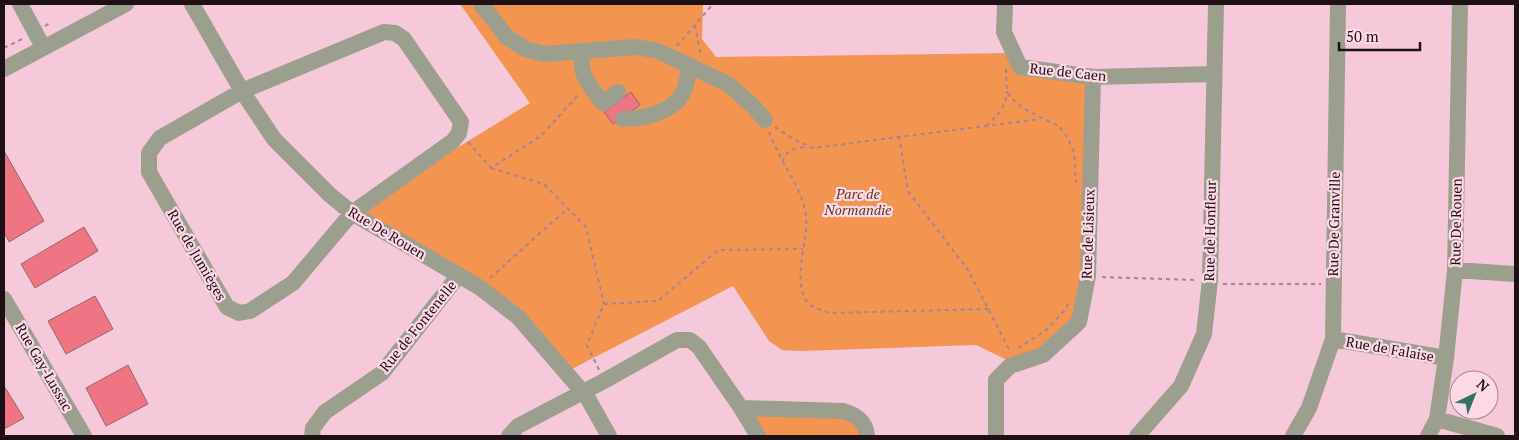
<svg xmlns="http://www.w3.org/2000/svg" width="1519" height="440" font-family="'PT Serif',serif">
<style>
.green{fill:#f39451}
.building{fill:#f07584;stroke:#91676a}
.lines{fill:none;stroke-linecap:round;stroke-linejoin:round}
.path{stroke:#a58490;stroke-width:2;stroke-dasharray:4 4;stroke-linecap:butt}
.minor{stroke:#9c9f8d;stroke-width:16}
.labels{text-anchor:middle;stroke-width:4.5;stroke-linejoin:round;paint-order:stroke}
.street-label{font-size:14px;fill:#1f1016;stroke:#fdd8e6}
.park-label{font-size:14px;font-style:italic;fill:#60371a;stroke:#fdd8e6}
</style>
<rect width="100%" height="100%" fill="#f5c9d9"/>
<path class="green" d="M 460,4 L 703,4 L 702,39 L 716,57 L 1013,53 L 1020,67 L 1093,77 L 1079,322 L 1043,355 L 1010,366 L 1005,359 L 976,345 L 801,351 L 782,350 L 769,341 L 733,286 L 566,372 L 518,317 L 352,213 L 530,103 Z
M 741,408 L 843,411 L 867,436 L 758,436 Z"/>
<path class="building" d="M 631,92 L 640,105 L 613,124 L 604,112 Z
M 4,151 L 44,221 L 9,242 L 4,232 Z
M 84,227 L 98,251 L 35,288 L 21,264 Z
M 95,296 L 113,329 L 66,354 L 48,321 Z
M 128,365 L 148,404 L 106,426 L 86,388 Z
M 4,386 L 24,418 L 4,429 Z"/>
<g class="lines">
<path class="path" d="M 695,25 L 701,57
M 45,26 L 50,23
M 677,46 L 713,4
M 4,48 L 24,38
M 1006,69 L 1007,91 L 1010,97 L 1024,109 L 1060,127 L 1067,137 L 1074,152 L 1076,183
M 986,126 C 998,115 1006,107 1007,91
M 775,127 L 795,140 L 813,148 L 1040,119
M 769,132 C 778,157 796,180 804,205 C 806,214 807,223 806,232 C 804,250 792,294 812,306 C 817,309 824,311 830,313 L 989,309
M 899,136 L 908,191 L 968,270 L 1011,353
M 468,142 L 491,168 L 541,136 L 579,94
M 783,162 C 785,149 796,148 808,147
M 491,168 L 544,184 L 586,227 L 604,304
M 1102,277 L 1197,280
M 490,278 L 567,209
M 1223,284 L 1321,284
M 1018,348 L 1045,331 L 1065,310 L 1069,302
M 599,370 L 587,345 L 604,304 L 658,301 L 718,250 L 803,249"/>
<path class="minor" d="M 20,4 L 43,47
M 192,4 L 242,91 L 274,139 L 330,195 L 352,213 L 479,287 L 518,317 L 587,397 L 609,436
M 481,4 L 507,37 L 525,49 L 544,54 L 636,47 L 658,51 L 728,84 L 754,107 L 765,120
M 1005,4 L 1004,32 L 1020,67 L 1093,77 L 1214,74
M 384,32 L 395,33 L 404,39 L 461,122 L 459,133 L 453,141 L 352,213 L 293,283 L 250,311 L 239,313 L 227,307 L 149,172 L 149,153 L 160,138 L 242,91 Z
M 585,51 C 575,71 591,88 603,103 L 618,92
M 4,69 L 126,4
M 623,119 C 642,119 671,113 682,95 C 687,86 688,75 689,65
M 1455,270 L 1515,274
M 4,299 L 84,436
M 1333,339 L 1446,358
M 741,408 L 843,411 C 856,415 866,421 867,436
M 1437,419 L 1497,436
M 312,436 L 313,428 L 325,412 L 382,373 L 459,275
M 509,436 L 518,426 L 604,381 L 677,340 L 690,340 L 699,347 L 741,408 L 758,436
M 996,436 L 996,380 L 1010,366 L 1043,355 L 1079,322 L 1088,276 L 1093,77
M 1137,436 L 1181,386 L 1204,334 L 1210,280 L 1216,4
M 1293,436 L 1309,408 L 1333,339 L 1338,4
M 1428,436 L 1437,419 L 1446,358 L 1455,270 L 1460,4"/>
</g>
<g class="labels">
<g class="street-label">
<text transform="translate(1068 72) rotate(6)" y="5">Rue de Caen</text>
<text transform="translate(1456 222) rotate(-89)" y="5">Rue De Rouen</text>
<text transform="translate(1334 224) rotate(-89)" y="5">Rue De Granville</text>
<text transform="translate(1210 231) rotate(-89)" y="5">Rue de Honfleur</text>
<text transform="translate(387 233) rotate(31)" y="5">Rue De Rouen</text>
<text transform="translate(1088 234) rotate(-88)" y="5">Rue de Lisieux</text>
<text transform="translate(197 255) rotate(60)" y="5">Rue de Jumièges</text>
<text transform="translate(418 326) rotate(-51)" y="5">Rue de Fontenelle</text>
<text transform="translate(1390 349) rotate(10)" y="5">Rue de Falaise</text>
<text transform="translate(44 367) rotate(60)" y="5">Rue Gay-Lussac</text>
</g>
<g class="park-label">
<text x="858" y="199">Parc de<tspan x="858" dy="16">Normandie</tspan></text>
</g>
</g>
<rect width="1519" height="440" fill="none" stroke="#1f1016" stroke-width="10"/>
<g transform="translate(1474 395) rotate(43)"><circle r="24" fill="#fdd8e6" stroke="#a48893"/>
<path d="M0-4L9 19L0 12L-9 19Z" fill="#317261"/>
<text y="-8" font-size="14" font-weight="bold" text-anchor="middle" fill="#1f1016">N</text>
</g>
<path d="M1339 42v8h81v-8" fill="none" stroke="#1f1016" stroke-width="2.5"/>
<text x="1346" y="42" font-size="15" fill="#1f1016" stroke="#fdd8e6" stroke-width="4" paint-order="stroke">50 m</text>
</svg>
